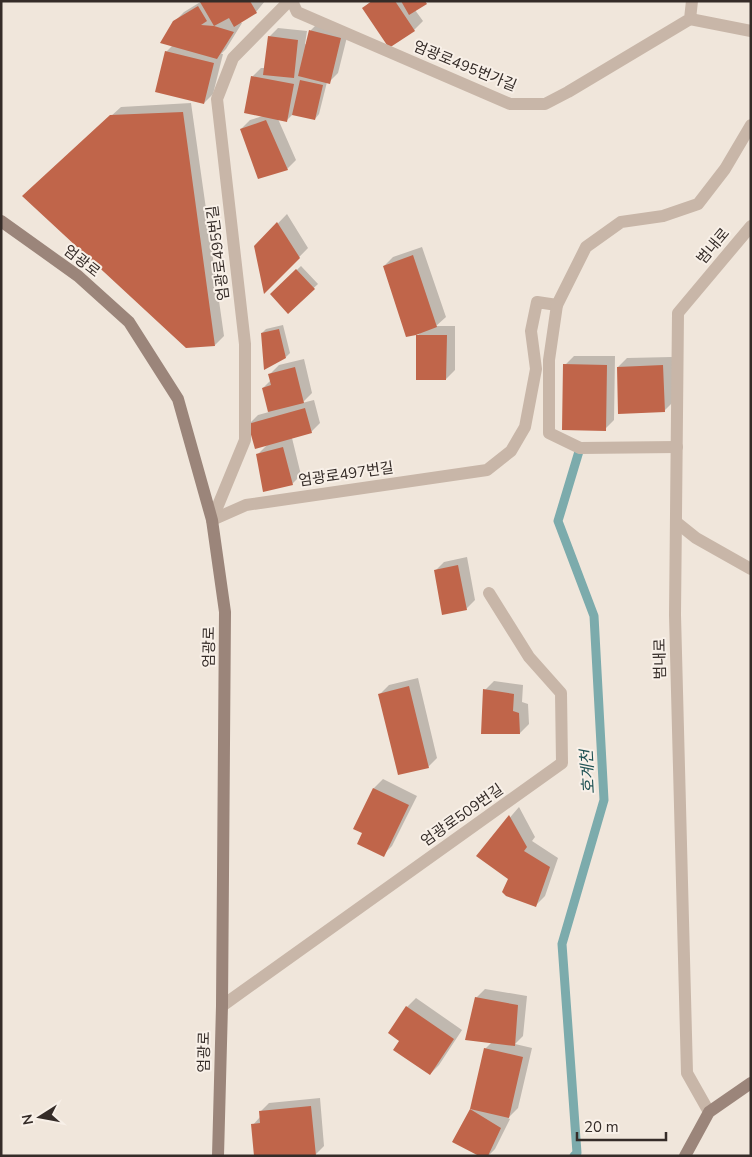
<svg xmlns="http://www.w3.org/2000/svg" width="752" height="1157" font-family="'Nunito Sans','Noto Sans KR',sans-serif">
<style>
.shadow{fill:#0003}
.lines{fill:none;stroke-linecap:round;stroke-linejoin:round}
.stream{stroke:#7cabac;stroke-width:9}
.building{fill:#c0654a}
.service{stroke:#c8b6a8;stroke-width:12}
.minor{stroke:#c8b6a8;stroke-width:12}
.tertiary{stroke:#c8b6a8;stroke-width:12}
.secondary{stroke:#9b857a;stroke-width:12}
.labels{text-anchor:middle;stroke-width:4;stroke-linejoin:round;paint-order:stroke}
.street-label{font-size:15px;fill:#352c28;stroke:#f8f0e8}
.water-label{font-size:16px;font-style:italic;fill:#205254;stroke:#f8f0e8}
</style>
<rect width="100%" height="100%" fill="#f0e6db"/>
<path class="shadow" d="M 202,1 L 265,1 L 256,12 L 239,22 L 242,23 L 226,49 L 221,54 L 223,54 L 213,94 L 204,103 L 166,52 L 173,45 L 174,22 L 184,12 Z
M 371,1 L 428,1 L 415,10 L 423,21 L 414,30 L 364,8 Z
M 320,21 L 349,29 L 338,73 L 329,82 L 327,82 L 319,114 L 315,119 L 293,114 L 287,120 L 278,119 L 296,160 L 287,169 L 241,129 L 250,120 L 263,116 L 252,77 L 261,68 L 265,68 L 269,37 L 278,28 L 307,31 L 305,44 L 307,45 L 311,30 Z
M 191,103 L 224,336 L 215,345 L 33,187 L 121,107 Z
M 287,214 L 308,248 L 265,292 L 255,247 Z
M 422,247 L 446,317 L 436,326 L 455,326 L 455,370 L 446,379 L 417,336 L 422,331 L 384,266 L 393,257 Z
M 301,266 L 318,284 L 288,312 L 272,294 Z
M 283,325 L 290,353 L 286,357 L 262,333 L 266,329 Z
M 574,356 L 615,356 L 614,420 L 605,429 L 565,365 Z
M 672,357 L 673,402 L 664,411 L 618,367 L 627,358 Z
M 304,359 L 312,393 L 302,403 L 314,400 L 320,423 L 311,432 L 292,438 L 301,475 L 292,484 L 258,454 L 268,444 L 249,424 L 258,415 L 269,412 L 263,388 L 271,380 L 270,374 L 279,365 Z
M 467,557 L 475,600 L 466,609 L 435,571 L 444,562 Z
M 418,678 L 437,758 L 428,767 L 380,694 L 389,685 Z
M 494,681 L 523,685 L 522,702 L 528,704 L 529,724 L 520,733 L 485,690 Z
M 383,779 L 417,796 L 392,846 L 383,855 L 364,833 L 355,828 L 374,788 Z
M 519,807 L 535,837 L 532,841 L 558,858 L 545,896 L 536,905 L 510,879 L 477,856 Z
M 485,989 L 527,996 L 523,1036 L 515,1044 L 532,1048 L 518,1108 L 508,1118 L 510,1119 L 495,1149 L 488,1156 L 482,1156 L 471,1110 L 473,1108 L 485,1049 L 492,1042 L 476,998 Z
M 416,998 L 462,1030 L 439,1065 L 430,1074 L 401,1040 L 407,1007 Z
M 320,1098 L 324,1146 L 315,1155 L 253,1125 L 260,1117 L 260,1112 L 269,1103 Z"/>
<g class="lines">
<path class="stream" d="M 574,1156 L 577,1153 L 562,944 L 604,800 L 594,616 L 558,521 L 580,448"/>
</g>
<path class="building" d="M 202,1 L 250,1 L 257,13 L 234,27 L 229,18 L 214,26 L 200,2 Z
M 372,1 L 395,1 L 415,31 L 389,48 L 362,8 Z
M 401,1 L 425,1 L 427,4 L 409,15 Z
M 198,6 L 207,21 L 201,25 L 214,26 L 234,32 L 217,59 L 160,43 L 173,21 Z
M 309,30 L 341,38 L 330,84 L 298,76 Z
M 268,36 L 298,40 L 294,78 L 263,75 Z
M 165,51 L 214,63 L 204,104 L 155,92 Z
M 251,76 L 294,84 L 287,122 L 244,113 Z
M 300,80 L 323,85 L 315,120 L 292,115 Z
M 183,112 L 215,346 L 186,348 L 22,196 L 110,115 Z
M 266,120 L 288,170 L 258,179 L 240,129 Z
M 277,222 L 300,258 L 264,294 L 254,246 Z
M 413,255 L 437,327 L 416,335 L 447,335 L 446,380 L 416,380 L 416,335 L 406,337 L 383,266 Z
M 296,269 L 315,289 L 288,314 L 270,294 Z
M 279,329 L 286,358 L 264,370 L 261,333 Z
M 563,364 L 607,365 L 606,431 L 562,430 Z
M 663,365 L 665,412 L 618,414 L 617,367 Z
M 295,367 L 304,403 L 268,412 L 262,388 L 271,385 L 268,374 Z
M 305,408 L 312,433 L 255,449 L 248,424 Z
M 283,447 L 293,485 L 263,492 L 256,454 Z
M 458,565 L 467,610 L 442,615 L 434,570 Z
M 409,686 L 429,768 L 398,775 L 378,694 Z
M 483,689 L 514,694 L 513,711 L 519,713 L 520,734 L 481,734 Z
M 373,788 L 409,805 L 384,857 L 357,844 L 362,833 L 353,829 Z
M 509,815 L 527,847 L 524,851 L 550,867 L 536,907 L 506,896 L 502,892 L 508,879 L 476,856 Z
M 475,997 L 518,1005 L 515,1046 L 465,1040 Z
M 406,1006 L 454,1039 L 430,1075 L 393,1050 L 399,1041 L 388,1033 Z
M 484,1048 L 523,1057 L 509,1118 L 470,1109 L 501,1128 L 488,1156 L 479,1156 L 452,1142 L 470,1109 Z
M 311,1106 L 316,1156 L 254,1156 L 251,1124 L 260,1123 L 259,1111 Z"/>
<g class="lines">
<path class="service" d="M 292,1 L 297,12 L 510,104 L 545,104 L 568,92 L 690,19 L 692,1
M 212,520 L 246,505 L 487,470 L 511,451 L 525,427 L 536,369 L 531,331 L 537,302 L 557,305
M 222,1006 L 562,763 L 561,693 L 529,657 L 489,593"/>
<path class="minor" d="M 690,19 L 751,31
M 677,447 L 580,448 L 549,433 L 549,360 L 557,305 L 586,247 L 621,222 L 663,216 L 698,204 L 725,169 L 751,125
M 212,520 L 245,440 L 245,344 L 217,99 L 233,58 L 289,1
M 676,522 L 696,538 L 751,569"/>
<path class="tertiary" d="M 709,1112 L 687,1073 L 675,615 L 678,313 L 751,226"/>
<path class="secondary" d="M 1,221 L 78,276 L 129,322 L 178,399 L 212,520 L 225,612 L 222,1006 L 218,1156
M 685,1156 L 709,1112 L 751,1083"/>
</g>
<g class="labels">
<g class="street-label">
<text transform="translate(465 66) rotate(22)" y="5">엄광로495번가길</text>
<text transform="translate(713 246) rotate(-50)" y="5">범내로</text>
<text transform="translate(218 253) rotate(-97)" y="5">엄광로495번길</text>
<text transform="translate(82 261) rotate(38)" y="5">엄광로</text>
<text transform="translate(346 474) rotate(-8)" y="5">엄광로497번길</text>
<text transform="translate(209 647) rotate(-89)" y="5">엄광로</text>
<text transform="translate(660 659) rotate(-91)" y="5">범내로</text>
<text transform="translate(462 815) rotate(-35)" y="5">엄광로509번길</text>
<text transform="translate(204 1052) rotate(-89)" y="5">엄광로</text>
</g>
<g class="water-label">
<text transform="translate(587 772) rotate(-93)" y="6">호계천</text>
</g>
</g>
<rect width="752" height="1157" fill="none" stroke="#352c28" stroke-width="5"/>
<g transform="translate(40 1117) rotate(259)" stroke="#f8f0e8" stroke-width="4" paint-order="stroke">
<path d="M0-4L9 19L0 12L-9 19Z" fill="#352c28"/>
<text y="-8" font-size="14" font-weight="bold" text-anchor="middle" fill="#352c28">N</text>
</g>
<path d="M577 1132v8h89v-8" fill="none" stroke="#352c28" stroke-width="2.5"/>
<text x="584" y="1132" font-size="15" fill="#352c28" stroke="#f8f0e8" stroke-width="4" paint-order="stroke">20 m</text>
</svg>
